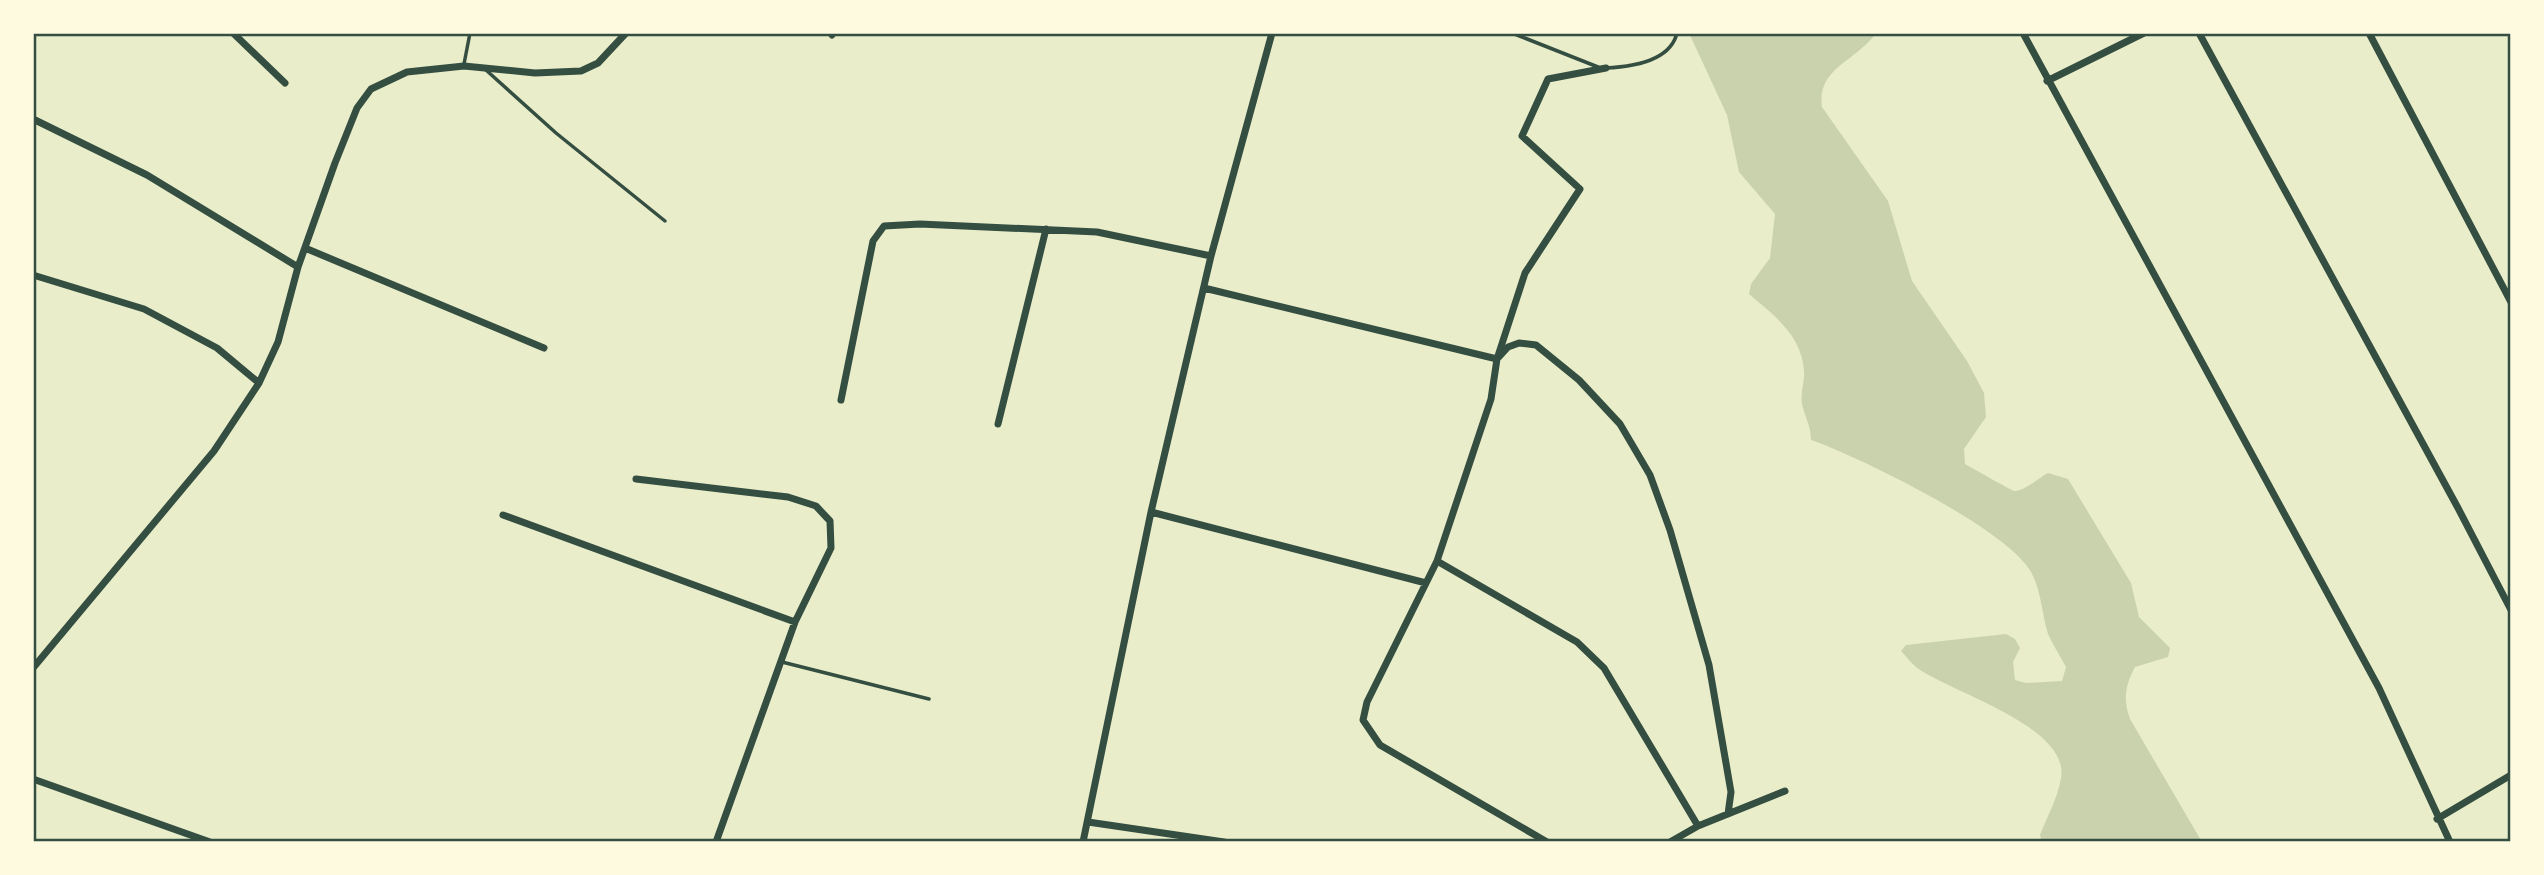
<svg xmlns="http://www.w3.org/2000/svg" width="2544" height="875" font-family="Signika,sans-serif">
<style>
.green{fill:#cad2ad}
.lines{fill:none;stroke-linecap:round;stroke-linejoin:round}
.service{stroke:#344e41;stroke-width:3.5}
.minor{stroke:#344e41;stroke-width:7}
.neatline{fill:none;stroke:#344e41;stroke-width:2.5}
</style>
<rect width="100%" height="100%" fill="#e9edc9"/>
<path class="green" d="M 1689,33 L 1876,33 C 1857,61 1816,68 1822,107 L 1888,201 L 1912,281 L 1967,361 L 1984,393 L 1986,417 L 1964,449 L 1965,464 C 1972,468 2011,490 2014,491 C 2024,491 2039,478 2048,473 L 2068,479 L 2131,583 L 2139,617 L 2170,648 L 2168,657 L 2135,667 C 2125,686 2123,699 2130,719 L 2202,842 L 2042,842 L 2040,835 C 2047,817 2058,797 2061,778 C 2070,726 1949,692 1916,667 C 1911,663 1906,656 1901,651 L 1906,645 L 2006,634 L 2015,639 L 2020,648 L 2013,662 L 2015,680 L 2026,683 L 2062,681 L 2066,667 C 2060,656 2053,645 2048,634 C 2042,615 2041,589 2031,572 C 2007,529 1860,457 1811,440 C 1811,426 1805,417 1802,404 C 1800,393 1805,381 1804,371 C 1802,336 1774,315 1749,294 L 1751,284 L 1770,258 L 1775,214 L 1739,172 L 1727,115 Z"/>
<g class="lines">
<path class="service" d="M 1512,33 L 1598,67
M 464,64 L 470,33
M 1605,68 C 1630,67 1670,62 1677,33
M 486,70 L 556,133 L 665,221
M 782,662 L 929,699"/>
<path class="minor" d="M 233,33 L 285,83
M 2023,33 L 2379,688 L 2450,842
M 2199,33 L 2458,508 L 2511,610
M 2369,33 L 2511,302
M 832,35 L 833,33
M 2047,81 L 2144,33
M 33,119 L 147,175 L 298,267
M 305,248 L 544,348
M 33,275 L 144,309 L 217,348 L 259,383
M 1204,288 L 1497,359 L 1525,273 L 1580,189 L 1522,136 L 1548,79 L 1606,68
M 841,400 L 873,241 L 884,226 L 920,224 L 1097,232 L 1211,256
M 998,424 L 1046,229
M 636,479 L 788,497 L 816,506 L 830,521 L 831,548 L 795,622 L 716,842
M 1151,512 L 1426,583
M 503,515 L 795,622
M 1437,561 L 1577,642 L 1604,668 L 1698,826
M 33,668 L 214,451 L 259,383 L 278,342 L 298,267 L 335,163 L 357,108 L 371,89 L 407,72 L 464,66 L 535,73 L 581,71 L 598,63 L 626,33
M 33,779 L 210,842
M 2437,819 L 2511,775
M 1088,822 L 1224,842
M 1083,842 L 1151,512 L 1211,256 L 1272,33
M 1547,842 L 1380,745 L 1363,720 L 1367,702 L 1437,561 L 1491,399 L 1497,359 L 1508,347 L 1519,343 L 1536,345 L 1579,380 L 1620,424 L 1650,475 L 1670,530 L 1709,665 L 1731,792 L 1728,814
M 1670,842 L 1698,826 L 1785,791"/>
</g>
<rect width="2544" height="875" fill="none" stroke="#fefae0" stroke-width="70"/>
<rect x="35" y="35" width="2474" height="805" class="neatline"/>
</svg>
